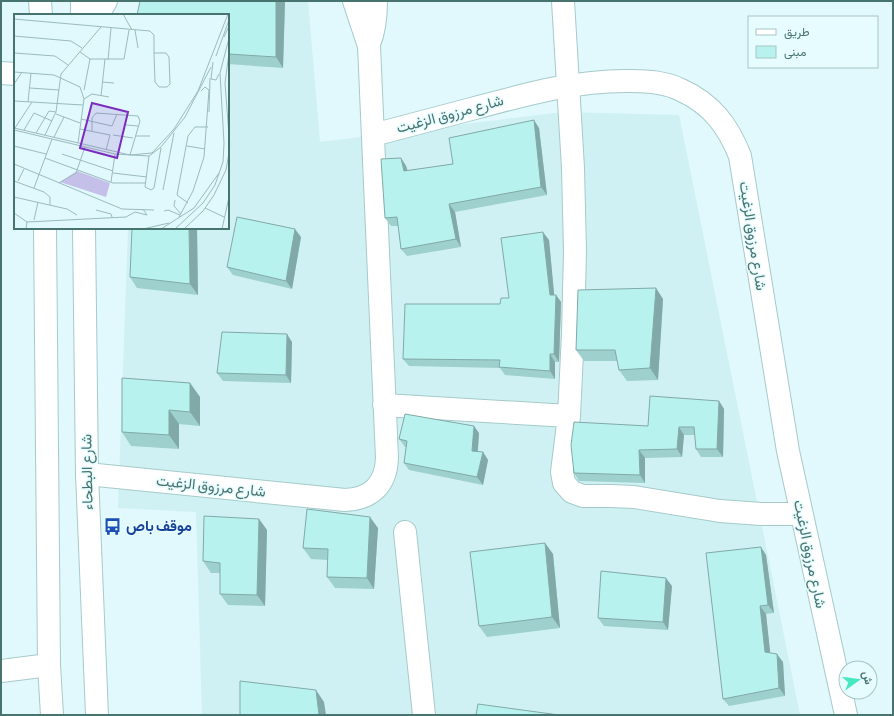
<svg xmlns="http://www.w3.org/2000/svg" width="894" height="716" font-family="'Alegreya Sans',Vazirmatn,sans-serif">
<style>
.residential{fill:#cff1f3}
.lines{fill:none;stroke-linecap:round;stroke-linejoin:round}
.minor-casing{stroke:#a6caca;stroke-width:24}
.tertiary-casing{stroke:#a6caca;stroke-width:24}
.minor{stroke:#fff;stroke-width:22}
.tertiary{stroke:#fff;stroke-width:22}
.wall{fill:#9ed0cd}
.shaded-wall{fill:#81a9a7}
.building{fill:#b8f2ee;stroke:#81a9a7}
.labels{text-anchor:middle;stroke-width:3;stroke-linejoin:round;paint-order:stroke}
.street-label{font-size:15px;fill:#48746f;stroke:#e7fcff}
.transit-label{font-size:15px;font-weight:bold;fill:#164399;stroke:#e7fcff;text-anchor:start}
.inset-road{fill:none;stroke:#9bbbbc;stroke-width:1}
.view{fill:#7b2cbf;fill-opacity:0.15;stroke:#7b2cbf;stroke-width:2}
.inset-edge{fill:none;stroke:#48746f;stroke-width:2}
</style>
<rect width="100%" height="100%" fill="#e1f8fc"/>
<path class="residential" d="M 151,1 L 308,1 L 320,142 L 562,112 L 679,115 L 800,715 L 202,715 L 196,512 L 118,508 L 128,228 L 228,228 L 228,15 Z"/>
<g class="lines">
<defs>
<path id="minor" d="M 563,1 L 573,168 L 575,251 L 573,333 L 569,416 L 562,472 L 564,483 L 572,492 L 583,496 L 611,496 L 634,497 L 720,511 L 761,514 L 801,514
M 369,44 C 375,30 376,16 376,1
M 1,73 L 15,74
M 373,135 C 407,126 441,117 475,108 C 527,94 577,80 631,81 C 648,81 665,82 681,90 C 712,104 728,126 740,156 L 788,451 L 846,715
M 384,405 L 569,416
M 87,474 L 345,500 C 372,499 386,484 387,458 L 369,46 L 354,1
M 405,532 L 424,715
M 1,671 L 49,665"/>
<path id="tertiary" d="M 40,1 L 41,15
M 82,1 L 82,15
M 98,15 L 106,1
M 45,228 L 49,665 L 52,715
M 84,228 L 87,474 L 97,715"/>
</defs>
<use href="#minor" class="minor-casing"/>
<use href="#tertiary" class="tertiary-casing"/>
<use href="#minor" class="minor"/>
<use href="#tertiary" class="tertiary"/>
</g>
<path class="wall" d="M 140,1 L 285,1 L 283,68 L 228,64 L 228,15 Z
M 539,128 L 547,195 L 455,212 L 461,247 L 407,256 L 401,249 L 398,226 L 391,226 L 385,218 L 401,158 L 406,166 L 408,171 L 453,164 Z
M 197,228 L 198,295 L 137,288 L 130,277 Z
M 301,237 L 292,289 L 233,275 L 227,267 Z
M 549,240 L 554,295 L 556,295 L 561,302 L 559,362 L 555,362 L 555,379 L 505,375 L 500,368 L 409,366 L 403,359 L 500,304 L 509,298 Z
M 663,299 L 658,380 L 627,381 L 619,370 L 618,361 L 584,361 L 576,350 Z
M 292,342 L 291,383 L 223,381 L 217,373 Z
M 190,383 L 200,397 L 200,426 L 179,424 L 179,449 L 131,446 L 122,432 Z
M 719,401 L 724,409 L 723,457 L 701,457 L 696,449 L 695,435 L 684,435 L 682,457 L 645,458 L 645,483 L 579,481 L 574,473 L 648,426 Z
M 479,433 L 478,452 L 483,452 L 488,460 L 483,485 L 409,470 L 404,463 L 406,447 L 405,447 L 399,439 Z
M 259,519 L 267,530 L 265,606 L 228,605 L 220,594 L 220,573 L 211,573 L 203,561 Z
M 378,528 L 374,589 L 335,588 L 327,577 L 328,560 L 311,559 L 303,548 Z
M 545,543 L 553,554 L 560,628 L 487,637 L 479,626 Z
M 766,555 L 774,613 L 766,614 L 770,653 L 783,662 L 785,696 L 729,706 L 723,699 Z
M 672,586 L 668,630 L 604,626 L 598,618 Z"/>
<path class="shaded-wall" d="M 276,1 L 285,1 L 283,68 L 276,57 Z
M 534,120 L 539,128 L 547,195 L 541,187 Z
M 401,158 L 406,166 L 410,179 L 404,171 Z
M 449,204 L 455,212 L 461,247 L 456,239 Z
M 189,228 L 197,228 L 198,295 L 190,284 Z
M 295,229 L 301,237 L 292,289 L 286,281 Z
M 543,232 L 549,240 L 555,303 L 550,295 Z
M 656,288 L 663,299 L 658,380 L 650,368 Z
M 556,295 L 561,302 L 559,362 L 554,354 Z
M 287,334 L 292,342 L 291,383 L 286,375 Z
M 550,354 L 555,362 L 555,379 L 550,371 Z
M 190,383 L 200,397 L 200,426 L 190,412 Z
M 719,401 L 724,409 L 723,457 L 717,449 Z
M 169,410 L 179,424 L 179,449 L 169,435 Z
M 474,426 L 479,433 L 477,459 L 472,451 Z
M 679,427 L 684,435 L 682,457 L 677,449 Z
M 639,450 L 645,458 L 645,483 L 640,475 Z
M 483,452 L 488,460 L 483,485 L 477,477 Z
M 370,517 L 378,528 L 374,589 L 367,578 Z
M 259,519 L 267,530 L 265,606 L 257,595 Z
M 545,543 L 553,554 L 560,628 L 552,617 Z
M 761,547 L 766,555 L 774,613 L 768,605 Z
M 666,578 L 672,586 L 668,630 L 663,622 Z
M 760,606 L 766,614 L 771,660 L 765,652 Z
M 777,654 L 783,662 L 785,696 L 779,688 Z
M 316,690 L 324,702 L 326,715 L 319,715 Z"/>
<path class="building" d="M 140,1 L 276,1 L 276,57 L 228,54 L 228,15 L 137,15 Z
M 534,120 L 541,187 L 449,204 L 456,239 L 401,249 L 397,217 L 385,218 L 381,159 L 401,158 L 404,171 L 453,164 L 449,138 Z
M 237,217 L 295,229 L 286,281 L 227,267 Z
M 132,228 L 189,228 L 190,284 L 130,277 Z
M 543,232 L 550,295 L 556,295 L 554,354 L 550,354 L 550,371 L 499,367 L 500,360 L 403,359 L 405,304 L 500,304 L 501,298 L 509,298 L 501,238 Z
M 656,288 L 650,368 L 619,370 L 615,350 L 576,350 L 578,290 Z
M 222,332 L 287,334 L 286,375 L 217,373 Z
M 122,378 L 190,383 L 190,412 L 169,410 L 169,435 L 122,432 Z
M 650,396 L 719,401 L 717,449 L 696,449 L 694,427 L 679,427 L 677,449 L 639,450 L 640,475 L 574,473 L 571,445 L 574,422 L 648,426 Z
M 405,414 L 474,426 L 472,451 L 483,452 L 477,477 L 404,463 L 407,441 L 399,439 Z
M 307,509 L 370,517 L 367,578 L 327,577 L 328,549 L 303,548 Z
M 204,516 L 259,519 L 257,595 L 220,594 L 220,563 L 203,561 Z
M 545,543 L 552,617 L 479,626 L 470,552 Z
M 761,547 L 768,605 L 760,606 L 765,652 L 777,654 L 779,688 L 723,699 L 706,553 Z
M 601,571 L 666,578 L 663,622 L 598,618 Z
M 240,681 L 316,690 L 319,715 L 240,715 Z
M 478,704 L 559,715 L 476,715 Z"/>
<defs>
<symbol id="bus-bare" viewBox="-9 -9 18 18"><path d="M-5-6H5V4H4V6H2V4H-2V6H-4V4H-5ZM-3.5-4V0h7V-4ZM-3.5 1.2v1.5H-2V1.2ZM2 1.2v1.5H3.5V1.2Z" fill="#1a4fb4" stroke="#e7fcff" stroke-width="2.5" paint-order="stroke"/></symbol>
</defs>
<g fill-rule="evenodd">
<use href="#bus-bare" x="100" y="514" width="25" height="25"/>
</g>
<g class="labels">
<g class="street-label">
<text transform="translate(450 114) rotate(-15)" y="5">شارع مرزوق الزغيت</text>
<text transform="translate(753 236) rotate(81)" y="5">شارع مرزوق الزغيت</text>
<text transform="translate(87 472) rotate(-91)" y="5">شارع البطحاء</text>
<text transform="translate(211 486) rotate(6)" y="5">شارع مرزوق الزغيت</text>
<text transform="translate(810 554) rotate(78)" y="5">شارع مرزوق الزغيت</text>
</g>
<g class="transit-label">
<text x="126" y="531">موقف باص</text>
</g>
</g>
<g transform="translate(14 14)">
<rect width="215" height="215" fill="#e1f8fc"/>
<path d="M 63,157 L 96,169 L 92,183 L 46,168 Z" fill="#c5c0ea"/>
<path class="inset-road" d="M 109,0 L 118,16M 0,5 L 136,17 L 140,21 L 140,39M 121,16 L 124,34M 0,22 L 57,27 L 68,34M 210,23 L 215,12M 66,38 L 76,45M 0,39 L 41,42 L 54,51M 140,39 L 152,39 L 155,43 L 156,70 L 153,73 L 145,73 L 141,68 ZM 215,39 L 211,69 L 215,122M 202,42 L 215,6M 76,45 L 110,45 L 115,16M 94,46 L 97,14M 199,48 L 197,65 L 202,66 L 205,60M 0,58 L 40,61 L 66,73 L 70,85 L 64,129M 88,68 L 100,69M 0,70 L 8,58M 16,74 L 45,76M 70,76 L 76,45M 87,82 L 91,45M 70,85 L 78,80 L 95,83M 0,87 L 69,91M 14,88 L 17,59M 195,98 L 196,64M 42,100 L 66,109M 67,105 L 98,112 L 103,100M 112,111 L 124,112M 0,114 L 116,141 L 138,139 L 160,115 L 184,77 L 214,0M 1,114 L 18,88M 66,115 L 96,121 L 92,136M 0,116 L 101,140 L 135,142 L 147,133 L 171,103 L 197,53M 10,116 L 20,99 L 38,107M 78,117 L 78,104 L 82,99 L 124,102 L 126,107 L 116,141M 22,119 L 35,97 L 42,98M 31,121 L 42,98 L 47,60 L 87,13M 99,121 L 119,124M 121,122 L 136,122M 40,123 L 50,103M 0,132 L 32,140M 173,132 L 191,135M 48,140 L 99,157M 135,142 L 131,173 L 137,176 L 140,174 L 147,134M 31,144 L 99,169 L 131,169M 0,150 L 108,195 L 140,196M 99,159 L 133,163M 0,167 L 30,178 L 36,183 L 36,191M 4,167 L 10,155M 97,168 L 101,140M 45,169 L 62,159 L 71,133M 20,174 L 38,125M 149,176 L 160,119M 0,183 L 53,195 L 63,201M 161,186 L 160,192 L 167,200M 174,189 L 163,181 L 174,122 L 181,113 L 194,113M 191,194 L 210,203M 82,196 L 97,200 L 98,203M 150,197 L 154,196 L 166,201M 0,199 L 13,208 L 12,215M 165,203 L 179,177 L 190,143 L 195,76 L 191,73 L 187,77M 20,206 L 24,188M 13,208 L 112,203 L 121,198 L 133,201 L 129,195M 129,215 L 155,209M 147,215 L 180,194 L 205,159M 161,215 L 189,189 L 201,171 L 209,148 L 210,129 L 206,59 L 215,24M 170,215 L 189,197 L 200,181 L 212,156 L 215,139M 208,215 L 215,183"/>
<path class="view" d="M 78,89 L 114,98 L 103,144 L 66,134 Z"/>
<rect width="215" height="215" class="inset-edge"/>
</g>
<rect width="894" height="716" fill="none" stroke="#48746f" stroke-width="4"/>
<rect x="748" y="16" width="130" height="52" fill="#e7fcff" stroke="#a7c6c5"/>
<rect x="756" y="29" width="20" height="6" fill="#ffffff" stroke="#a7c6c5"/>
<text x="784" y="36" font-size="12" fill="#48746f">طريق</text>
<rect x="756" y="46" width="20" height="12" fill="#b8f2ee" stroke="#a7c6c5"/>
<text x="784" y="56" font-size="12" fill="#48746f">مبنى</text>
<g transform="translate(858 680) rotate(76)"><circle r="19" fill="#e7fcff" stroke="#a7c6c5"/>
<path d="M0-3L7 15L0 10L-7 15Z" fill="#44e9c1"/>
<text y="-6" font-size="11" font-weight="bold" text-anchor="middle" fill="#48746f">ش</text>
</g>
</svg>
